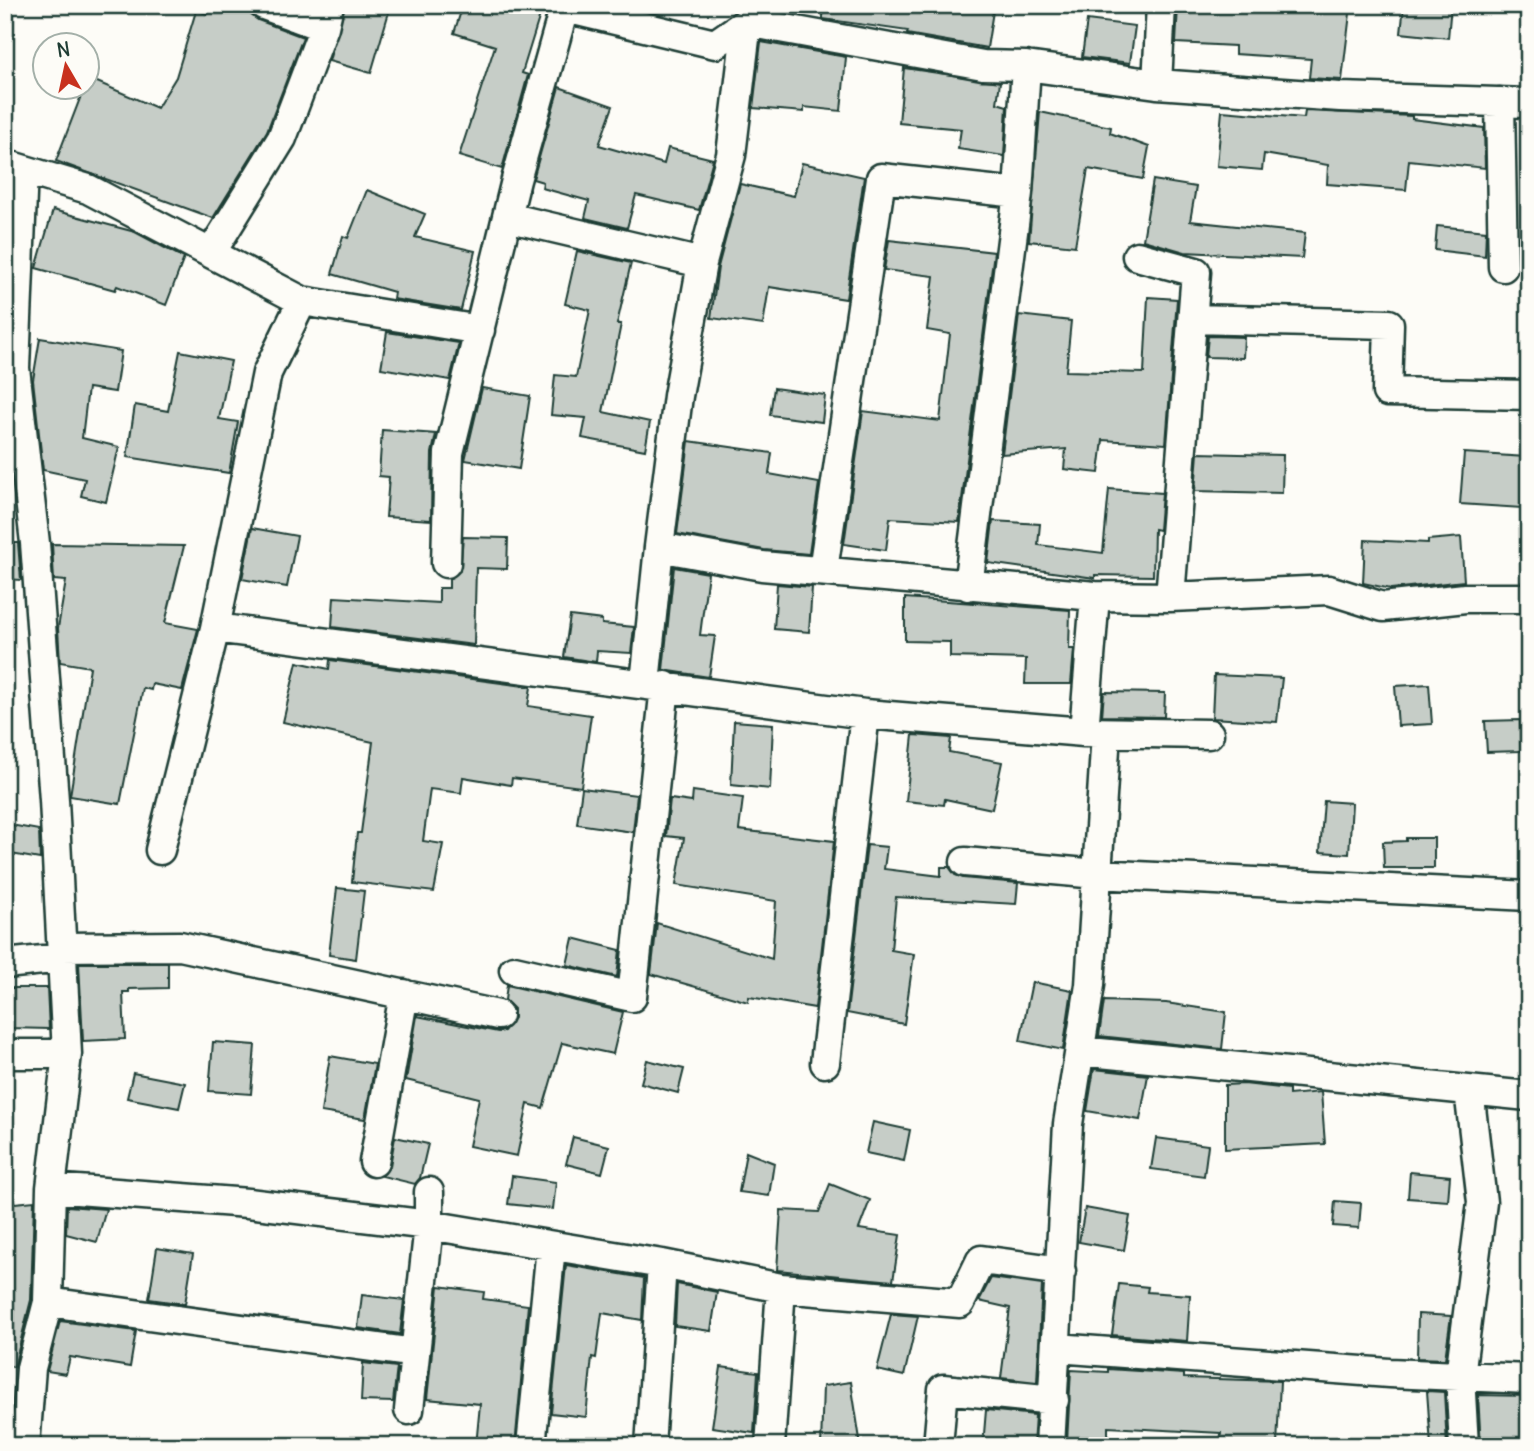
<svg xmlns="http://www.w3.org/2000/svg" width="1534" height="1451" font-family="Delius,sans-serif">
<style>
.building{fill:#c6cdc7;stroke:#1f3d34;stroke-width:2}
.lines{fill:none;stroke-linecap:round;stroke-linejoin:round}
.street-casing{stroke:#1f3d34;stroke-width:33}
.street{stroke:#fdfcf7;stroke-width:28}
</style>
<rect width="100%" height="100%" fill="#fdfcf7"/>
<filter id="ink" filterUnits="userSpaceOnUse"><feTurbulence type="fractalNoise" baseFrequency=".0143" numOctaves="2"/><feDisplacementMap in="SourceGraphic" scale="14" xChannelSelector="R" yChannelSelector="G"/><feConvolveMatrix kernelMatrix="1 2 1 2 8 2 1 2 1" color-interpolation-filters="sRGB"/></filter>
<g filter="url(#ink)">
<path class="building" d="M 209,5 L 248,5 L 251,15 L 258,20 L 303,37 L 267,131 L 213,218 L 56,161 L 84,88 L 88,88 L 88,78 L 157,108 L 176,77 L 196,11 L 208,14 Z
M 345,5 L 391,5 L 371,73 L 329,61 Z
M 463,5 L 543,5 L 522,73 L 528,75 L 502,169 L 459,156 L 495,46 L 454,33 Z
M 823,5 L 994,5 L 987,48 L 907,34 L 908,31 L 823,19 Z
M 1238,5 L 1317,9 L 1317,5 L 1351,5 L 1342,80 L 1309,78 L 1311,59 L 1235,54 L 1235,46 L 1176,43 L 1178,6 L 1238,10 Z
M 1404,5 L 1451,5 L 1448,38 L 1401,33 Z
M 1087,20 L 1135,26 L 1130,63 L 1082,57 Z
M 761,42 L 846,57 L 841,111 L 804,107 L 804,112 L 753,108 Z
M 904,68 L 1000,82 L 997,103 L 1007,106 L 1004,156 L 958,149 L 961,129 L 899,123 Z
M 559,87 L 613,106 L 599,145 L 664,164 L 668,148 L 713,159 L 699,210 L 636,195 L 627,228 L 585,218 L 589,201 L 542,188 L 543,182 L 533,179 Z
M 1222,111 L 1304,118 L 1305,111 L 1412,116 L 1412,119 L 1484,128 L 1485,168 L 1409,160 L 1406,190 L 1327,184 L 1328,165 L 1264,154 L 1262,170 L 1217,166 Z
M 1040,112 L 1111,127 L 1110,133 L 1149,147 L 1143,179 L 1088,169 L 1075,246 L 1029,241 Z
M 802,163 L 864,177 L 846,299 L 769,287 L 763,325 L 711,318 L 718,267 L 740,184 L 794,196 Z
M 1153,180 L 1196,187 L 1190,221 L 1305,233 L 1302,258 L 1185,252 L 1143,240 Z
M 367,190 L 425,214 L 415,237 L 475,251 L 461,310 L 393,299 L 394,292 L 332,274 L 343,236 L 348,238 Z
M 53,210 L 135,232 L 184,258 L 166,305 L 117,286 L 115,290 L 36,268 Z
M 1437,226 L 1486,231 L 1485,256 L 1435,250 Z
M 889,240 L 994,252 L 959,522 L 890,518 L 886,550 L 844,544 L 863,411 L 940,421 L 950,334 L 927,330 L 934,276 L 884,270 Z
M 577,251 L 631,263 L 617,324 L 621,324 L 603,412 L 650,422 L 645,450 L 582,438 L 586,418 L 551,415 L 555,375 L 576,377 L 590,310 L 565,304 Z
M 1148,297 L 1177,299 L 1166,444 L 1103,440 L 1099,473 L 1064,469 L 1066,449 L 1002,454 L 1019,315 L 1071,321 L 1066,371 L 1144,373 Z
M 387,332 L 459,343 L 450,380 L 381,368 Z
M 1208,336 L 1244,337 L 1243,358 L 1206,357 Z
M 40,338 L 121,351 L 115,392 L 88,388 L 82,438 L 119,447 L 106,502 L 81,496 L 85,479 L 43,470 L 33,380 Z
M 180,351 L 231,361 L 219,419 L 238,422 L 229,473 L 127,457 L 135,405 L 168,411 Z
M 482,388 L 530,396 L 519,469 L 465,460 Z
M 774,388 L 825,395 L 822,422 L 770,415 Z
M 382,430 L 436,434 L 432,453 L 431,520 L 386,517 L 389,477 L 379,476 Z
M 689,441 L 772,453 L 769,474 L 819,483 L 809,554 L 764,550 L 677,534 Z
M 1198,453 L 1283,455 L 1282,493 L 1195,491 Z
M 1464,453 L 1526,457 L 1522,508 L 1460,504 Z
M 1109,489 L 1162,493 L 1159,530 L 1154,529 L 1153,576 L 1095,575 L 1095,578 L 988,563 L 993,521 L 1040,524 L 1038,545 L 1103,553 Z
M 252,528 L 297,536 L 287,587 L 242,579 Z
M 463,537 L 508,538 L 507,569 L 476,568 L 474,645 L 332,627 L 334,597 L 439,603 L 439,588 L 449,588 L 449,579 L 460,571 Z
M 1461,537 L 1464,581 L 1391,589 L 1363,583 L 1365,540 L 1428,543 L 1428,540 Z
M 5,543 L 18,543 L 21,580 L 5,579 Z
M 52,544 L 184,546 L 165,623 L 198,629 L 182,690 L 152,684 L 151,690 L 143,688 L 120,804 L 70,796 L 90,667 L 60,662 L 58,628 L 66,581 L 54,580 Z
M 674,567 L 708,573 L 700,635 L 715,636 L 709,677 L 663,670 Z
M 777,584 L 812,587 L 809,632 L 774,629 Z
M 905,598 L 1070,610 L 1069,649 L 1074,649 L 1071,684 L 1025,684 L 1026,659 L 950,657 L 950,642 L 905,641 Z
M 570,616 L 602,620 L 602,624 L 634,627 L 631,653 L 597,651 L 596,662 L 564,657 Z
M 330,660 L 531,687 L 528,706 L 591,715 L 581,787 L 512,778 L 511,785 L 463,777 L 461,793 L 430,789 L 423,841 L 443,844 L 434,892 L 352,882 L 357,833 L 361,833 L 373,742 L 283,722 L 297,662 L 329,669 Z
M 1214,675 L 1282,678 L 1277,722 L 1212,718 Z
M 1429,684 L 1432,724 L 1398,726 L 1395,686 Z
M 1104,692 L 1165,693 L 1164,717 L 1102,716 Z
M 1520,720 L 1521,751 L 1487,752 L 1485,721 Z
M 734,721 L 773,724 L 770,789 L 731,785 Z
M 913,735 L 951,738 L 949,752 L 1002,762 L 992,809 L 945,799 L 944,805 L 906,801 Z
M 582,788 L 637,795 L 633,832 L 577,824 Z
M 693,791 L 743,798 L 739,830 L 834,841 L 815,1008 L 749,997 L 748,1002 L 651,974 L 657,923 L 772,959 L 776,901 L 676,885 L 684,838 L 666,836 L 670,799 L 692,802 Z
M 1324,801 L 1352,803 L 1349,854 L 1320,852 Z
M 5,824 L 39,830 L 40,859 L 5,853 Z
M 1406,838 L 1434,838 L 1434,868 L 1384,868 L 1383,842 L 1406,841 Z
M 867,845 L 887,847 L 884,869 L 941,876 L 941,867 L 949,867 L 955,875 L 963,878 L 1018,883 L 1016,904 L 896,897 L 891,950 L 914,954 L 904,1024 L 847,1013 Z
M 337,888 L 364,891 L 356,959 L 329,955 Z
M 573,938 L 620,950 L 617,977 L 567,965 Z
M 79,963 L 168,963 L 168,988 L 129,989 L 129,992 L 123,992 L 125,1039 L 83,1041 Z
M 1032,982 L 1072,990 L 1063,1050 L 1020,1041 Z
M 507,985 L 623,1012 L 613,1054 L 562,1043 L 543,1108 L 528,1104 L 517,1156 L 469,1146 L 479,1098 L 406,1080 L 417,1016 L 498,1032 L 504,1031 L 514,1018 L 514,1009 L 505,1000 Z
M 8,988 L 47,988 L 49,1029 L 8,1028 Z
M 1104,1001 L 1166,1003 L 1226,1012 L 1222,1049 L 1099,1036 Z
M 213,1042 L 255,1045 L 251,1094 L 209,1091 Z
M 330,1056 L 375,1064 L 365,1119 L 321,1112 Z
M 647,1060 L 684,1069 L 678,1093 L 641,1083 Z
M 1094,1069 L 1148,1075 L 1140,1120 L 1087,1111 Z
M 133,1073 L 185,1083 L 179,1108 L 127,1098 Z
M 1244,1084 L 1289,1089 L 1289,1095 L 1321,1092 L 1325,1144 L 1225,1149 L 1225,1085 Z
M 873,1122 L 910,1130 L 904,1161 L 866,1153 Z
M 395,1137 L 428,1144 L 420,1178 L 415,1184 L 382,1176 L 390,1166 Z
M 573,1137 L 609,1146 L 602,1173 L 566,1164 Z
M 1156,1138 L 1208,1145 L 1204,1176 L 1151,1169 Z
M 746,1152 L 774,1163 L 769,1196 L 739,1192 Z
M 1410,1172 L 1450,1176 L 1448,1201 L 1408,1198 Z
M 512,1176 L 556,1182 L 553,1209 L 508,1204 Z
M 830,1184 L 870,1200 L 859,1229 L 900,1235 L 893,1281 L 777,1270 L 781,1210 L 819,1212 Z
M 34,1201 L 31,1300 L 14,1367 L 5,1365 L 5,1204 Z
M 1335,1201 L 1361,1203 L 1359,1228 L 1333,1226 Z
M 67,1206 L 106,1209 L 97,1242 L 66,1234 Z
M 1085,1208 L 1130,1216 L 1124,1250 L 1079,1242 Z
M 157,1248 L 193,1254 L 185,1304 L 149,1299 Z
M 566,1265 L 644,1278 L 642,1320 L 602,1313 L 596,1358 L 592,1357 L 586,1417 L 551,1413 Z
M 991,1278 L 1042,1285 L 1037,1382 L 1001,1378 L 1010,1308 L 979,1301 Z
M 677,1284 L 717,1292 L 711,1331 L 675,1326 Z
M 1119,1284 L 1148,1287 L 1147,1292 L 1190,1295 L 1187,1341 L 1112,1335 Z
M 439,1286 L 484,1292 L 483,1299 L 528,1305 L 515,1446 L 476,1446 L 480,1404 L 427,1399 Z
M 362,1295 L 404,1300 L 400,1334 L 358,1328 Z
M 891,1314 L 918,1316 L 904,1376 L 877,1370 Z
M 1418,1314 L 1451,1316 L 1445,1359 L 1417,1358 Z
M 60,1321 L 136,1331 L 130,1367 L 70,1357 L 66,1374 L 47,1371 Z
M 363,1363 L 397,1367 L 393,1402 L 361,1401 Z
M 721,1367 L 758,1372 L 754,1433 L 712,1427 Z
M 1108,1369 L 1184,1374 L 1184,1378 L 1280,1381 L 1277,1446 L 1220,1446 L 1221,1433 L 1108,1427 L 1108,1444 L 1067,1442 L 1071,1370 L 1108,1372 Z
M 851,1382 L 861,1446 L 821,1446 L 823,1386 Z
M 1427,1391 L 1444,1392 L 1447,1446 L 1431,1446 Z
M 1478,1395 L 1529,1396 L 1529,1440 L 1481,1446 Z
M 986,1410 L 1035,1415 L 1033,1446 L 983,1446 Z"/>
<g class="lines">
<defs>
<path id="street" d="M 264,5 L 324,27
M 1161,5 L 1157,84 L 1340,97 L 1529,103
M 565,8 L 715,44 L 747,22 L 983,65 L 1026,66 L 1157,84
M 1500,102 L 1503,267
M 8,165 L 88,189 L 302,301 L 480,330
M 23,170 L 15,368 L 35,543 L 54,800 L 67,1054 L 51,1188 L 48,1302 L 31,1368 L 25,1446
M 507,217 L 702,263 L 678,396 L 659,547
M 211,253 L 282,138 L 324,27 L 329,5
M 1137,256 L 1196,272 L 1170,597
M 702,263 L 731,155 L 747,22
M 302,301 L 267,373 L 215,628 L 865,714 L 1084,732 L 1209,734
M 1193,319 L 1389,324 L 1387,392 L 1529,395
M 446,563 L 449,453 L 516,180 L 565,5
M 823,570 L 881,178 L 1018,193
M 968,586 L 1018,193 L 1026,66
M 645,683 L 659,547 L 762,566 L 1095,596 L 1170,597 L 1329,590 L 1383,607 L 1465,598 L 1529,598
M 1084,732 L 1095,596
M 160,850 L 215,628
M 965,862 L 1097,874 L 1529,896
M 62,947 L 180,946 L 498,1015
M 5,964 L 62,958
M 514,970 L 632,997 L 665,686
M 1080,1051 L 1528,1096
M 5,1054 L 67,1054
M 825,1063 L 865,714
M 374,1162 L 404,994
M 51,1188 L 248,1203 L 429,1225 L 662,1264 L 781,1288 L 960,1303 L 981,1260 L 1061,1271
M 48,1302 L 415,1353
M 1057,1348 L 1389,1373 L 1529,1379
M 409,1410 L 429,1225 L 429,1192
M 531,1446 L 551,1247
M 650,1446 L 662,1264
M 770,1446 L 781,1288
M 938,1446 L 943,1389 L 1054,1400
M 1050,1446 L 1068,1124 L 1090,985 L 1106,733
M 1464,1446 L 1460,1376 L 1482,1202 L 1469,1090"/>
</defs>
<use href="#street" class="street-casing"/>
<use href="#street" class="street"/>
</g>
</g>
<rect width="1534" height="1451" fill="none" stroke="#fdfcf7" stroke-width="28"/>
<rect x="14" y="14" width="1506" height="1423" fill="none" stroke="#1f3d34" stroke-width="2.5" filter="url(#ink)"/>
<g transform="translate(66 66) rotate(351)"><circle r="33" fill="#fdfcf7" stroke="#a4b0a9" stroke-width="2"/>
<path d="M0-5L12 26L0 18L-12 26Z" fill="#c8321e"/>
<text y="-10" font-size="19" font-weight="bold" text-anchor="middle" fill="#1f3d34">N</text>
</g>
</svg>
